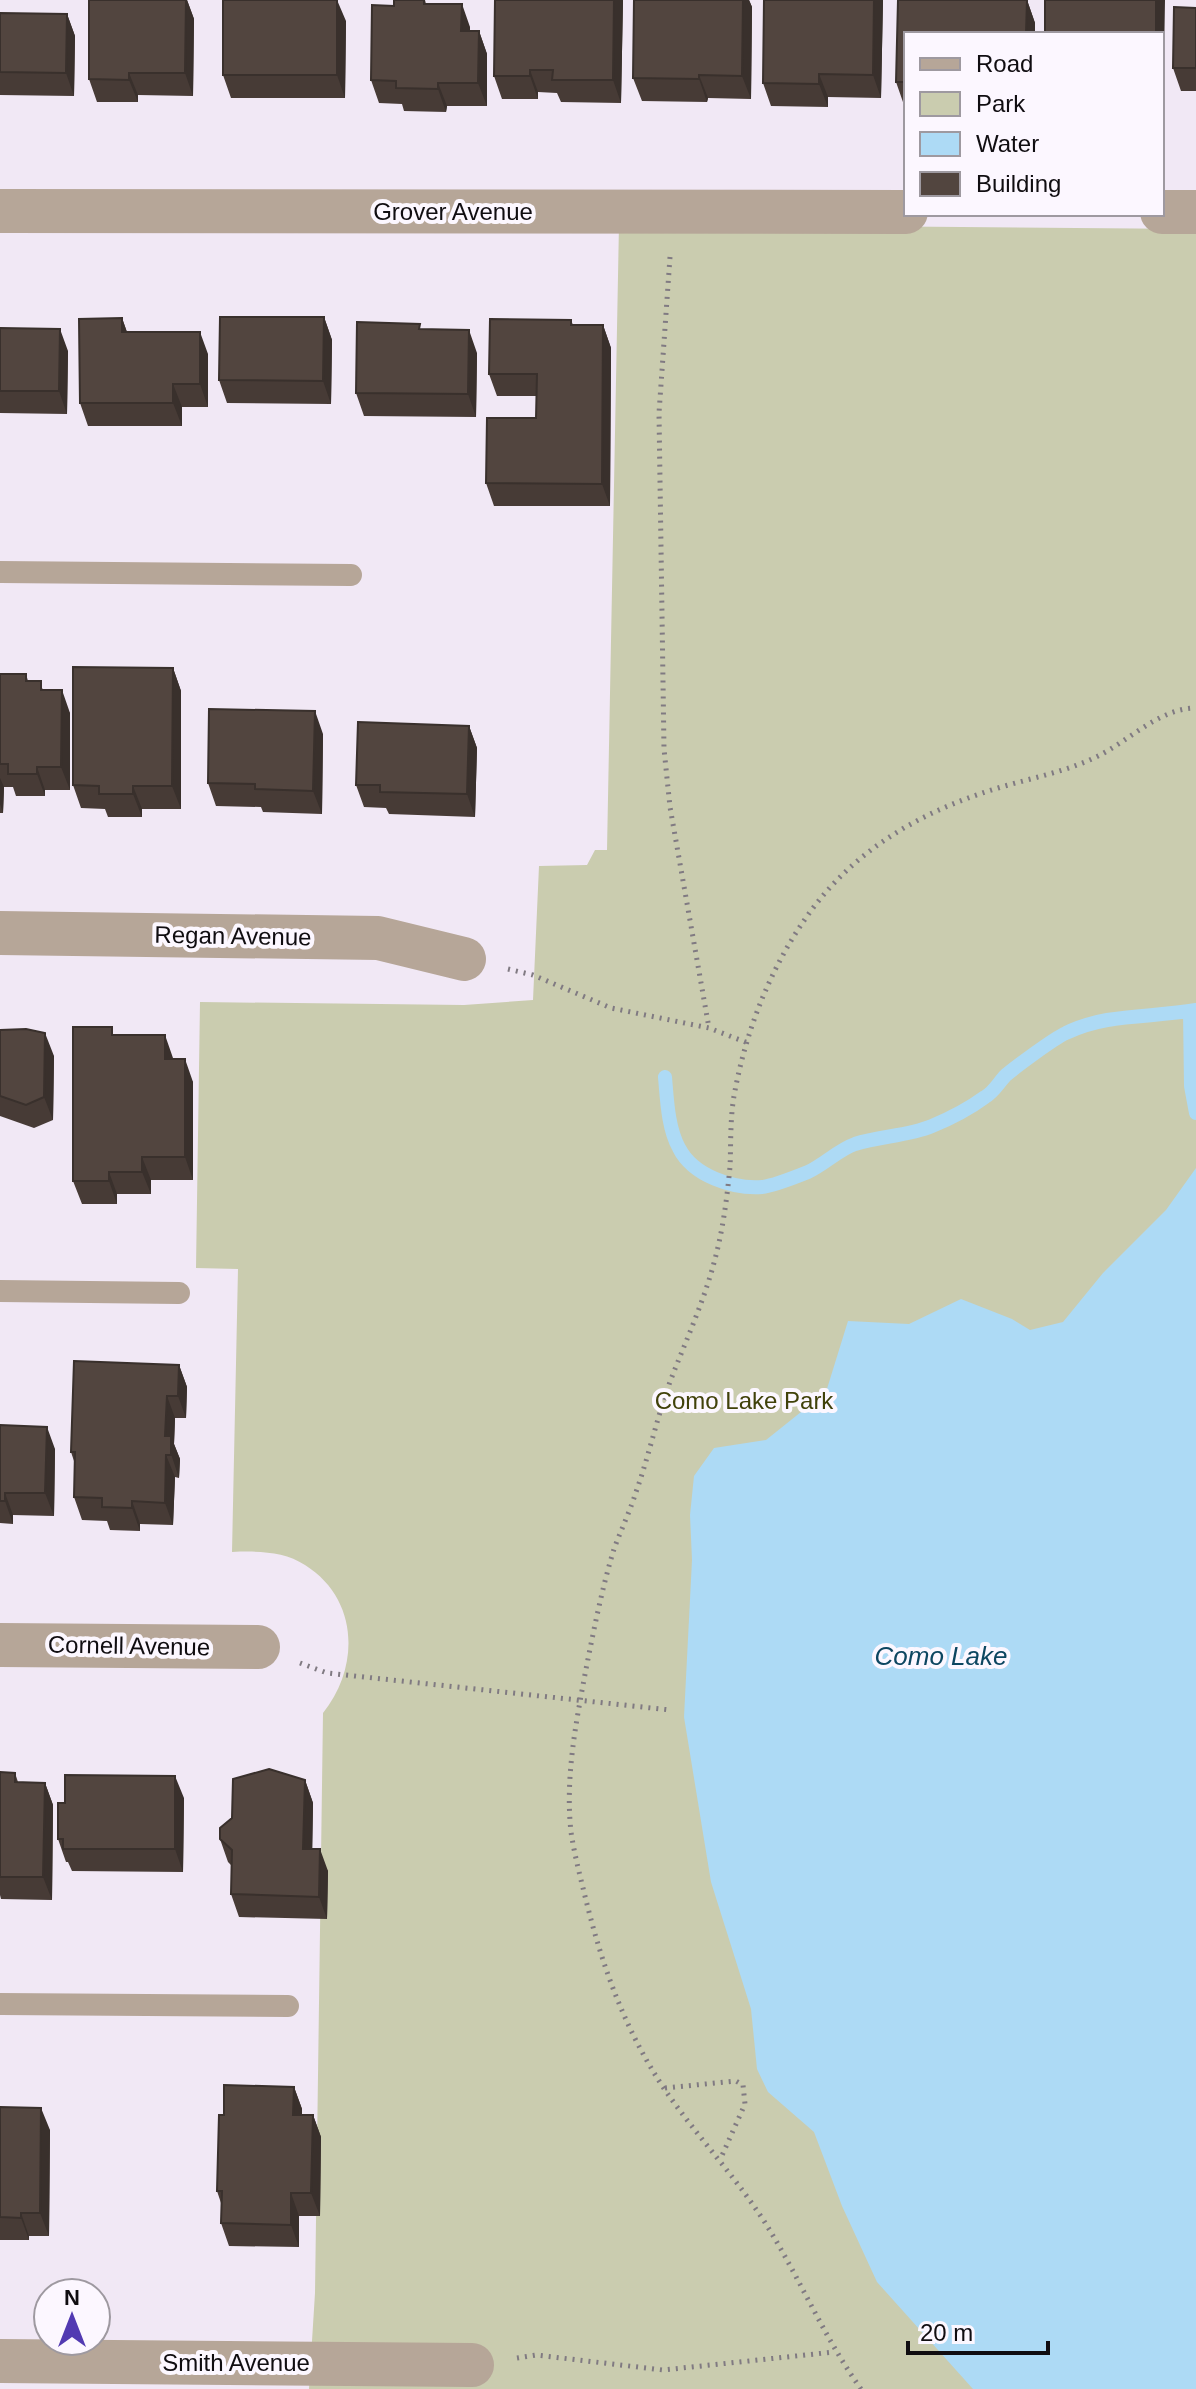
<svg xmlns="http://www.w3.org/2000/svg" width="1196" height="2389" font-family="Helvetica,sans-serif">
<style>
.green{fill:#caccaf}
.water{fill:#addaf5}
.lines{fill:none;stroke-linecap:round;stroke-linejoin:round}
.stream{stroke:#addaf5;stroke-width:14}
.path{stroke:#807a82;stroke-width:5;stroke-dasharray:2 6;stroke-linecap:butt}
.lane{stroke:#b6a698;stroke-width:22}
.street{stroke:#b6a698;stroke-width:44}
.wall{fill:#473b36}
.shaded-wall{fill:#39302c}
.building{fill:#52453f;stroke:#39302c;stroke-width:2}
.labels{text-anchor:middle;stroke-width:8;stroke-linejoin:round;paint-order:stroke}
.street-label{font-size:24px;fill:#100d11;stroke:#fcf7ff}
.park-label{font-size:24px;fill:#40410a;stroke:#fcf7ff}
.water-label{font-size:26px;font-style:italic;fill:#0d4661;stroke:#fcf7ff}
</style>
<rect width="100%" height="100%" fill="#f1e8f5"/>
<path class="green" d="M 619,224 L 1196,229 L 1196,2389 L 309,2389 L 315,2293 L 323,1713 C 360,1667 359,1599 305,1565 C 284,1551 257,1551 232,1552 L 238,1269 L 196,1268 L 200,1002 L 464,1005 L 533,1000 L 539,866 L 587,865 L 595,850 L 607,850 Z"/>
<path class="water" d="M 1196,1168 L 1196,2389 L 973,2389 L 877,2282 L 842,2206 L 814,2132 L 768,2092 L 757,2069 L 751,2009 L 711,1882 L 684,1717 L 692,1560 L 690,1515 L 694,1476 L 714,1448 L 766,1440 L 826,1392 L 848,1321 L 909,1324 L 961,1299 L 1012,1319 L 1030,1330 L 1063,1322 L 1103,1273 L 1166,1210 Z"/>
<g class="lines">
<path class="stream" d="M 1190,1011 L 1191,1086 L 1196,1113
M 665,1077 C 667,1100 668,1128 679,1148 C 693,1176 733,1189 762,1187 C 773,1186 798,1176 808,1172 C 825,1164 838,1150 855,1144 C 880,1136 908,1136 932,1126 C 949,1119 970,1108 985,1097 C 994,1092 999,1082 1006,1075 C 1017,1066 1053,1039 1066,1033 C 1106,1013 1152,1018 1196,1010"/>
<path class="path" d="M 670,257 L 659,413 L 664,749 L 670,807 L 709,1028
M 508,969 L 533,975 L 611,1008 L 709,1028 L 748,1043
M 300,1663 L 327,1673 L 670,1710
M 665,2088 L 736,2081 L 743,2085 L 745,2104 L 720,2160
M 517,2358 L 536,2355 L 663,2370 L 834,2352
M 861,2389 C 823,2336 799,2276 764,2221 C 734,2175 696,2135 665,2090 C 624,2029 601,1963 584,1892 C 579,1872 574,1852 571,1832 C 565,1777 576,1723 586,1669 C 594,1629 602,1588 614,1549 C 621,1530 630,1511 636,1492 C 650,1453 658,1412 673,1374 C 688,1336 705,1298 715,1259 C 723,1229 727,1198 730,1167 C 731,1144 730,1119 734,1096 C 746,1029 772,963 813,908 C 860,846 925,810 998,788 C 1031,778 1065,772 1096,757 C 1128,742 1159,708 1196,708"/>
<path class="lane" d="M 0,572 L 351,575
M 0,1291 L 179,1293
M 0,2004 L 288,2006"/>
<path class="street" d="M 0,211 L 906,212
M 1162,212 L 1196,212
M 0,933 L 378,938 L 464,959
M 0,1645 L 258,1647
M 0,2361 L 472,2365"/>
</g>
<path class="wall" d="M 89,0 L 187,0 L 194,19 L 193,96 L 138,95 L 138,102 L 97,102 L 89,79 Z
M 394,0 L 425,0 L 426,4 L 470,27 L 470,31 L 479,31 L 487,54 L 487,106 L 447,106 L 446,112 L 404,111 L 402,104 L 379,103 L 371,80 L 394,6 Z
M 623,0 L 621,103 L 561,102 L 557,93 L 538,92 L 538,99 L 502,99 L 494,76 Z
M 634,0 L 749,0 L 752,7 L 751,99 L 708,98 L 707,102 L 642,101 L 633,78 Z
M 764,0 L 883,0 L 881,98 L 828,97 L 828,107 L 771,106 L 763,83 Z
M 898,0 L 1027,0 L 1035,23 L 1035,34 L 906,34 L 906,105 L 904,105 L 896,82 Z
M 1196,8 L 1196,91 L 1181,91 L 1173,68 Z
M 0,13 L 67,14 L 75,36 L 74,96 L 0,95 Z
M 346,21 L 345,98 L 231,98 L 223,75 Z
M 324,317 L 332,340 L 331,404 L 227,403 L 219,380 Z
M 122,318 L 127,332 L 208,354 L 208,407 L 182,407 L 182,426 L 88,426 L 80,403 Z
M 571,320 L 573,325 L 603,325 L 611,348 L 610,506 L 494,506 L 486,483 L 536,418 L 537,396 L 497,396 L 489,374 Z
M 0,328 L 68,351 L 67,414 L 0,413 Z
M 477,353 L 476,417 L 364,416 L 356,393 Z
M 173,668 L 181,691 L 181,809 L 142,809 L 142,817 L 108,817 L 105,809 L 81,808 L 73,785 Z
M 0,674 L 26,674 L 28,681 L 45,690 L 70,713 L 70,790 L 45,790 L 45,796 L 16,796 L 13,787 L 4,787 L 3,813 L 0,813 Z
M 469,726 L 477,748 L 475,817 L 389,814 L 386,808 L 364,807 L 356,785 Z
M 323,734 L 322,814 L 263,812 L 261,807 L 216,806 L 208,783 Z
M 0,1030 L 54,1056 L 53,1120 L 34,1128 L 0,1116 Z
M 115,1035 L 173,1059 L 193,1082 L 193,1180 L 151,1180 L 151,1194 L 117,1194 L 117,1204 L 82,1204 L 73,1181 Z
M 179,1365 L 187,1387 L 186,1418 L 175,1418 L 174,1444 L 180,1459 L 179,1478 L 175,1477 L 173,1525 L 140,1524 L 140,1531 L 110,1530 L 107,1521 L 82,1520 L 74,1497 L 75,1464 L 71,1452 Z
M 0,1425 L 55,1449 L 54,1516 L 13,1515 L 13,1524 L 0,1523 Z
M 0,1772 L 15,1773 L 18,1782 L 45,1783 L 53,1805 L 52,1900 L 1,1899 L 0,1895 Z
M 305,1780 L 313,1803 L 312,1849 L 328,1871 L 327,1919 L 239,1917 L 231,1894 L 231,1865 L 228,1862 L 220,1839 Z
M 184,1798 L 183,1872 L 72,1871 L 68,1862 L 66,1862 L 58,1839 L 65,1803 Z
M 294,2087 L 302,2109 L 302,2115 L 313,2115 L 321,2137 L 320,2216 L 299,2216 L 299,2247 L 229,2246 L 221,2223 L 221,2203 L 217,2191 L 224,2115 Z
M 0,2107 L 50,2130 L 49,2236 L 29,2236 L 29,2240 L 0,2240 Z"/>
<path class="shaded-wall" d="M 186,0 L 187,0 L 194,19 L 193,96 L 185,73 Z
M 337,0 L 346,21 L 345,98 L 337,75 Z
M 614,0 L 623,0 L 621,103 L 613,80 Z
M 743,0 L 749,0 L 752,7 L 751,99 L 742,76 Z
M 874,0 L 883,0 L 881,98 L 873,75 Z
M 1027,0 L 1035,23 L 1035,34 L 1026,34 Z
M 1156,0 L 1165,0 L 1164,60 L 1162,53 L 1162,34 L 1156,34 Z
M 462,4 L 470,27 L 469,54 L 461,31 Z
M 67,14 L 75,36 L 74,96 L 66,73 Z
M 479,31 L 487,54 L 487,106 L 478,83 Z
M 530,70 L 538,92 L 538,99 L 530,76 Z
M 129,73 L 138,95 L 138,102 L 129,80 Z
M 819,74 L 828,97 L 828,107 L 819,84 Z
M 699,75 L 708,98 L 707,102 L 699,79 Z
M 438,83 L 447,106 L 446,112 L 438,89 Z
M 324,317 L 332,340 L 331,404 L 323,381 Z
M 122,318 L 130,341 L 122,332 Z
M 603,325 L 611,348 L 610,506 L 602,484 Z
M 60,329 L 68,351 L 67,414 L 59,391 Z
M 469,330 L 477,353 L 476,417 L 468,394 Z
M 200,332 L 208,354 L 208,407 L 200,384 Z
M 173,384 L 182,407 L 182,426 L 173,403 Z
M 173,668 L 181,691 L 181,809 L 172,786 Z
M 62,690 L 70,713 L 70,790 L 61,767 Z
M 315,711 L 323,734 L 322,814 L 313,791 Z
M 469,726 L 477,748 L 475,817 L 467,794 Z
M 37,767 L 45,790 L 45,796 L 37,774 Z
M 0,778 L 4,787 L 3,813 L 0,804 Z
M 133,786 L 142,809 L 142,817 L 133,794 Z
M 45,1033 L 54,1056 L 53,1120 L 44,1097 Z
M 165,1035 L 173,1058 L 173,1082 L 165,1059 Z
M 185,1059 L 193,1082 L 193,1180 L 185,1157 Z
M 142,1157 L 151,1180 L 151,1194 L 142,1172 Z
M 109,1172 L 117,1194 L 117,1204 L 109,1181 Z
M 179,1365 L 187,1387 L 186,1418 L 178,1396 Z
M 167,1396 L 175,1418 L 174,1444 L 180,1459 L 179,1478 L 165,1436 Z
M 47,1427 L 55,1449 L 54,1516 L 45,1493 Z
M 166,1455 L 175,1477 L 173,1525 L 165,1503 Z
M 5,1493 L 13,1515 L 13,1524 L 5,1501 Z
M 132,1501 L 140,1524 L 140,1531 L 132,1508 Z
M 175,1776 L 184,1798 L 183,1872 L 175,1849 Z
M 305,1780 L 313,1803 L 312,1871 L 303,1849 Z
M 45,1783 L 53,1805 L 52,1900 L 43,1877 Z
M 320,1849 L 328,1871 L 327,1919 L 319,1897 Z
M 294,2087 L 302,2109 L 301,2137 L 293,2115 Z
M 41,2108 L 50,2130 L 49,2236 L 40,2213 Z
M 313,2115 L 321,2137 L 320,2216 L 311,2193 Z
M 291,2193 L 299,2216 L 299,2247 L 291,2225 Z
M 21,2213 L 29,2236 L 29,2240 L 21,2218 Z"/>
<path class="building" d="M 89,0 L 186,0 L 185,73 L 129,73 L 129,80 L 89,79 Z
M 223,0 L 337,0 L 337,75 L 223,75 Z
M 394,0 L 424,0 L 424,4 L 462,4 L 461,31 L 479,31 L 478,83 L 438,83 L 438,89 L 396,88 L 396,81 L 371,80 L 372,5 L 394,6 Z
M 495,0 L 614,0 L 613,80 L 552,80 L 553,70 L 530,70 L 530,76 L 494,76 Z
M 634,0 L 743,0 L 742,76 L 699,75 L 699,79 L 633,78 Z
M 764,0 L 874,0 L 873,75 L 819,74 L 819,84 L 763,83 Z
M 898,0 L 1027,0 L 1026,34 L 906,34 L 906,82 L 896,82 Z
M 1045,0 L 1156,0 L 1156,34 L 1045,34 Z
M 1174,7 L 1196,8 L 1196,68 L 1173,68 Z
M 0,13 L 67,14 L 66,73 L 0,72 Z
M 220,317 L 324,317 L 323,381 L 219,380 Z
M 122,318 L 122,332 L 200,332 L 200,384 L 173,384 L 173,403 L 80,403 L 79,319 Z
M 490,319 L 571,320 L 571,325 L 603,325 L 602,484 L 486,483 L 487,418 L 536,418 L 537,374 L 489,374 Z
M 357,322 L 420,324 L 419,329 L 469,330 L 468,394 L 356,393 Z
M 0,328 L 60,329 L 59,391 L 0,391 Z
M 73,667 L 173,668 L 172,786 L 133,786 L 133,794 L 99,794 L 99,786 L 73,785 Z
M 0,674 L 26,674 L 26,681 L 41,681 L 41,690 L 62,690 L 61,767 L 37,767 L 37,774 L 8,774 L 8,764 L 0,764 Z
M 209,709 L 315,711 L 313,791 L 255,789 L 255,784 L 208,783 Z
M 358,722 L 469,726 L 467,794 L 380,792 L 380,785 L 356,785 Z
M 73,1027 L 112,1027 L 112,1035 L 165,1035 L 165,1059 L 185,1059 L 185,1157 L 142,1157 L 142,1172 L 109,1172 L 109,1181 L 73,1181 Z
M 26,1029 L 45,1033 L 44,1097 L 26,1105 L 0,1096 L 0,1030 Z
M 74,1361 L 179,1365 L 178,1396 L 167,1396 L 165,1436 L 171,1436 L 171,1455 L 166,1455 L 165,1503 L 132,1501 L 132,1508 L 102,1507 L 102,1498 L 74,1497 L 75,1452 L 71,1452 Z
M 0,1425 L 47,1427 L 45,1493 L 5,1493 L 5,1501 L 0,1501 Z
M 269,1769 L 305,1780 L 303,1849 L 320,1849 L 319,1897 L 231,1894 L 232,1850 L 220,1839 L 220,1828 L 232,1818 L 233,1779 Z
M 0,1772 L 15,1773 L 15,1782 L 45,1783 L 43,1877 L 0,1877 Z
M 65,1775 L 175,1776 L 175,1849 L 63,1849 L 63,1839 L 58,1839 L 58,1803 L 65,1803 Z
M 224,2085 L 294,2087 L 293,2115 L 313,2115 L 311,2193 L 291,2193 L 291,2225 L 221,2223 L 222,2191 L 217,2191 L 219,2115 L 224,2115 Z
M 0,2107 L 41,2108 L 40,2213 L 21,2213 L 21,2218 L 0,2217 Z"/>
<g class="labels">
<g class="street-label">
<text x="453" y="220">Grover Avenue</text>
<text transform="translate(233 936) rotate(1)" y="8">Regan Avenue</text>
<text transform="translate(129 1646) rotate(1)" y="8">Cornell Avenue</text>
<text x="236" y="2371">Smith Avenue</text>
</g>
<g class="park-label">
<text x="744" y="1409">Como Lake Park</text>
</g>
<g class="water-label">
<text x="941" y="1665">Como Lake</text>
</g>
</g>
<rect x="904" y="32" width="260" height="184" fill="#fcf7ff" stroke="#9e99a0" stroke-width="2"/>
<rect x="920" y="58" width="40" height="12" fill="#b6a698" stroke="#9e99a0" stroke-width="2"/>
<text x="976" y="72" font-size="24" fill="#100d11">Road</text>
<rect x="920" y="92" width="40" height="24" fill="#caccaf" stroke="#9e99a0" stroke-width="2"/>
<text x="976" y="112" font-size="24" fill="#100d11">Park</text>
<rect x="920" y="132" width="40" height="24" fill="#addaf5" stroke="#9e99a0" stroke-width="2"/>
<text x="976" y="152" font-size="24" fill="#100d11">Water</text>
<rect x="920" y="172" width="40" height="24" fill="#52453f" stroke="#9e99a0" stroke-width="2"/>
<text x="976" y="192" font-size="24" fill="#100d11">Building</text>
<g transform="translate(72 2317)"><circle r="38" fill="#fcf7ff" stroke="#9e99a0" stroke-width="2"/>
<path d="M0-6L14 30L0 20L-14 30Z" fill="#523ab2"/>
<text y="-12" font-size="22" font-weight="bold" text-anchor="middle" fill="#100d11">N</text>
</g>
<path d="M908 2341v12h140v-12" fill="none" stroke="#100d11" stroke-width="4"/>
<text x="920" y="2341" font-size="24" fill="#100d11" stroke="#fcf7ff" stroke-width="6" paint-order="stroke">20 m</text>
</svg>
